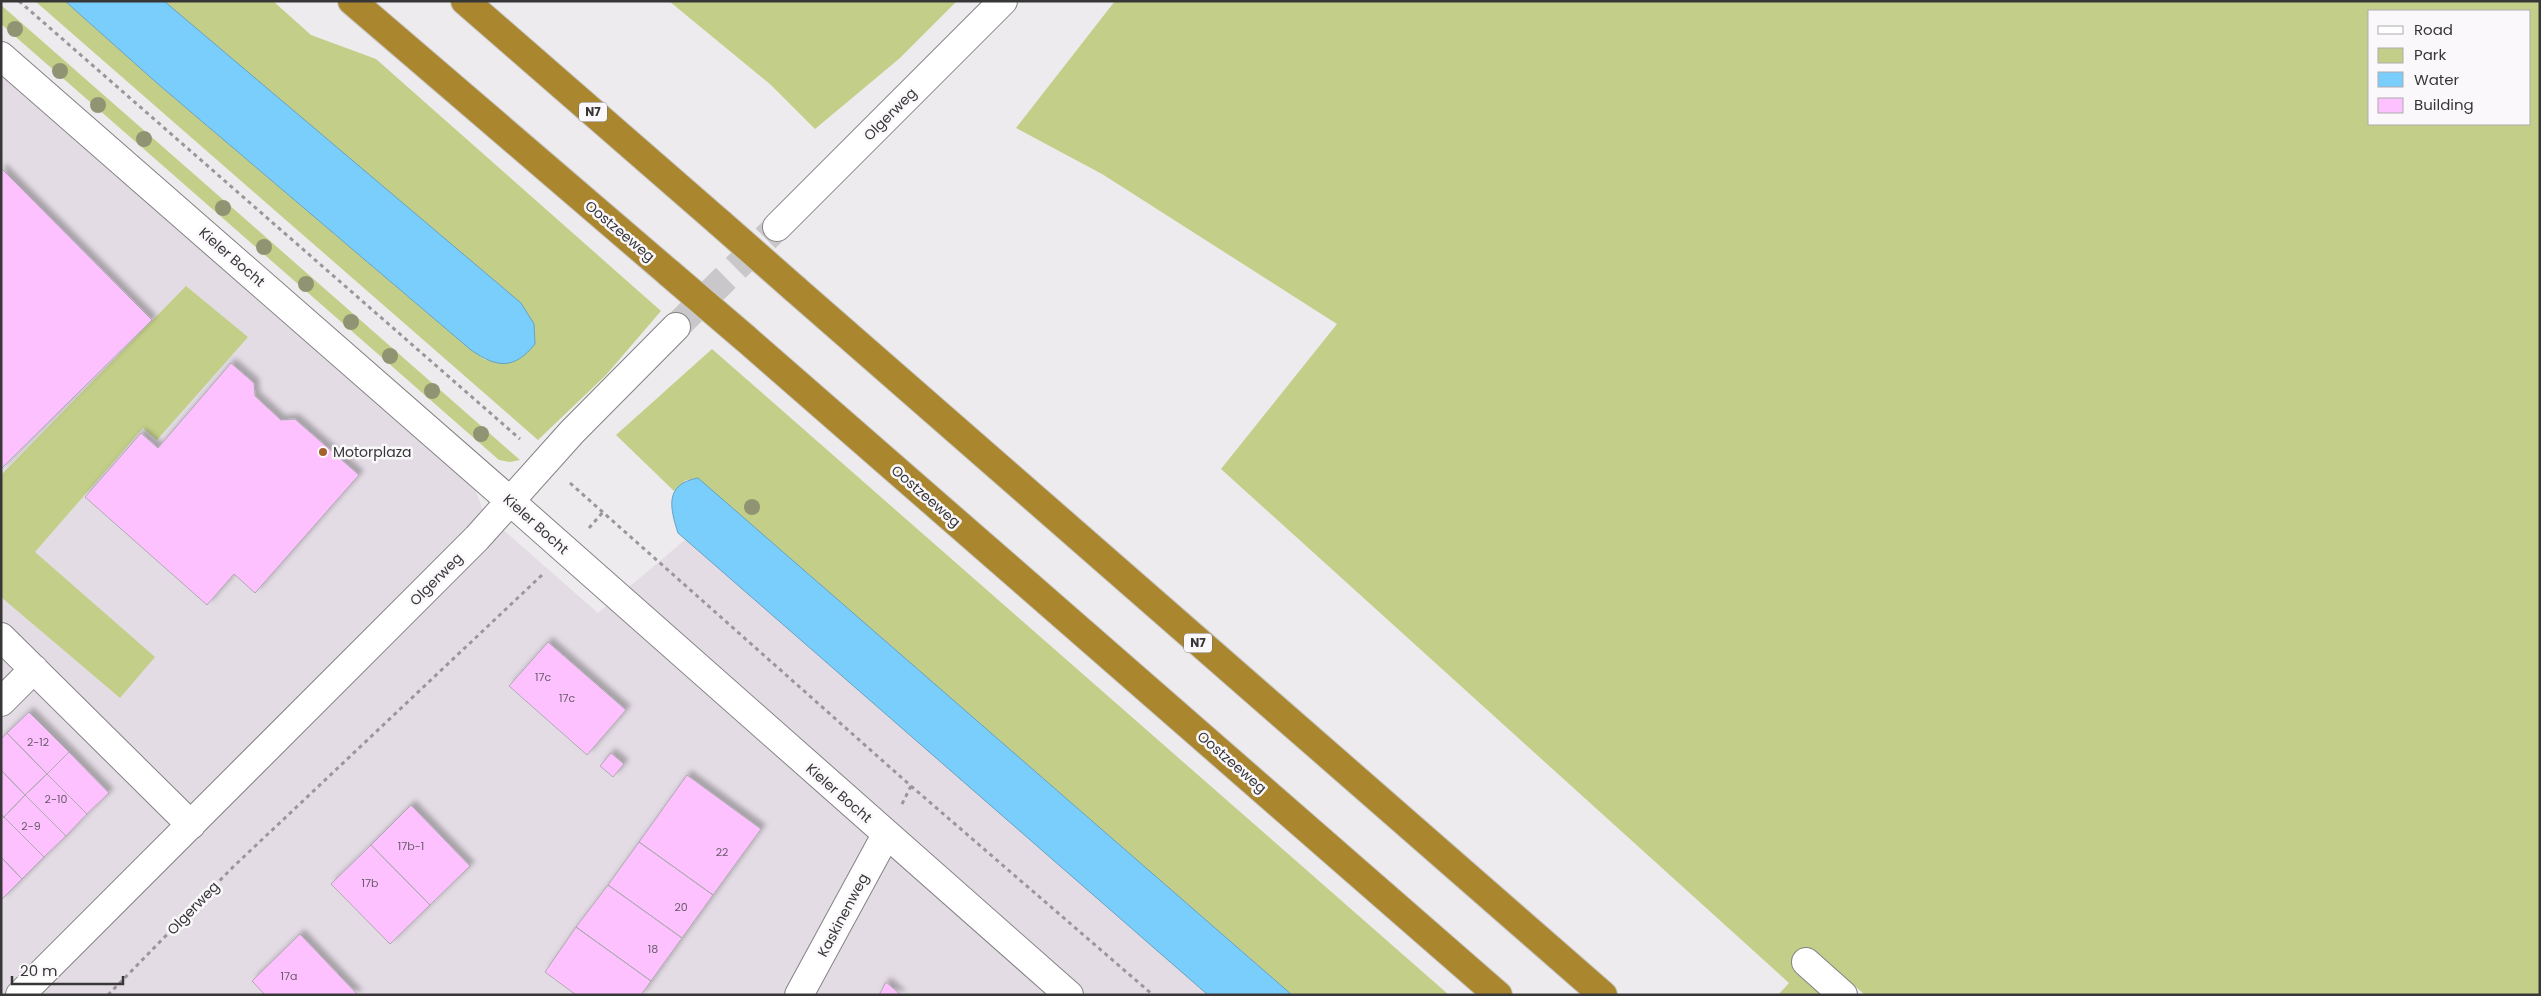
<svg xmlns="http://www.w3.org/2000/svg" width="2541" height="996" font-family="Poppins,sans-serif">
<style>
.built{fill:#e4dce5}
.green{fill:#c3cf88;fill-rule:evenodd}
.water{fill:#7acefc;stroke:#66a1c1}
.building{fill:#fcc1fe;stroke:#adaaad;filter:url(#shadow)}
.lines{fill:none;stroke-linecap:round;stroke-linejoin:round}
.minor-tunnel{stroke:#c9c7c9;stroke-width:28;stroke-dasharray:28 14;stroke-linecap:butt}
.minor-casing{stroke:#848284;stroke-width:30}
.highway-casing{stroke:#c7c7c7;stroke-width:30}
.path{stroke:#999799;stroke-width:3;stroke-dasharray:4 4;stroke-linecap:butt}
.minor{stroke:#fff;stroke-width:28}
.highway{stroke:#aa872e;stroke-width:28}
.highway-bridge-casing{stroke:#c7c7c7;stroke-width:30;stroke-linecap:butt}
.highway-bridge{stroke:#aa872e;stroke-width:28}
.tree{fill:#919473}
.poi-dot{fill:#a3612d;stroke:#fbf8fb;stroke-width:2}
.labels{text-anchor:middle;stroke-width:5;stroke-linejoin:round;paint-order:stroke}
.number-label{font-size:11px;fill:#695a6a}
.shield{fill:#fbf8fb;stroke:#727172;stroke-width:1}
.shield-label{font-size:12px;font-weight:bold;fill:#383738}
.street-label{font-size:14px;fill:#383738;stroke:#fbf8fb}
.poi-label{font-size:14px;fill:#383738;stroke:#fbf8fb;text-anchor:start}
</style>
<defs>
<filter id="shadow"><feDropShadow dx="4.5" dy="-4.5" stdDeviation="2.5" flood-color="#0004"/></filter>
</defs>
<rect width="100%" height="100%" fill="#edebed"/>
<path class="built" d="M 1,40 L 456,438 L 484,513 L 598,613 L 699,528 L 1240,995 L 1,995 Z"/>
<path class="green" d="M 35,1 L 65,1 L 158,84 L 471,350 L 487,361 L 218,49 L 164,1 L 273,1 L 311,35 L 376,59 L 661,311 L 606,375 L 538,440 Z
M 669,1 L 957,1 L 900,58 L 815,129 L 771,85 Z
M 1115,1 L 2540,1 L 2540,995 L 1865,995 L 1817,953 L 1800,972 L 1827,995 L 1778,995 L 1789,983 L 1221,469 L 1337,324 L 1102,174 L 1016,128 ZM 2370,11 L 2530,11 L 2530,124 L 2370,124 Z
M 1,5 L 520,460 L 510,462 L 499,460 L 1,24 Z
M 186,286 L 248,337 L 157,440 L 143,428 L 35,552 L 155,657 L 120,698 L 1,597 L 1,475 Z
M 712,349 L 1449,995 L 1292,995 L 698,479 L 686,480 L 674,491 L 616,435 Z"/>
<path class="water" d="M 65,1 L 164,1 L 521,303 L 534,324 L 535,344 C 514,370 497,368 471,350 L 158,84 Z
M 698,478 L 1292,995 L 1208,995 L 678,533 C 670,508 664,484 698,478 Z"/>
<path class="building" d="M 1,168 L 152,320 L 1,469 Z
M 231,363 L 254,383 L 255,396 L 281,420 L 295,419 L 359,475 L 255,593 L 234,574 L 207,605 L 85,497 L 141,433 L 158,448 Z
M 548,642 L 626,710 L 587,755 L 509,686 Z
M 29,712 L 69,752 L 47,774 L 7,733 Z
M 7,733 L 47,774 L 25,795 L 1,770 L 1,739 Z
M 69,752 L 109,793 L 87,814 L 47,774 Z
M 611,753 L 624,764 L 613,777 L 600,766 Z
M 1,770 L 25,795 L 4,817 L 1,814 Z
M 47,774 L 87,814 L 66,836 L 25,795 Z
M 687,775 L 761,829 L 713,895 L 639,842 Z
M 25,795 L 66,836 L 44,857 L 4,817 Z
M 411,805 L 470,866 L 430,905 L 371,845 Z
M 4,817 L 44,857 L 22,879 L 1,857 L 1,819 Z
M 639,842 L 713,895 L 682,938 L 608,885 Z
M 371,845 L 430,905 L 390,944 L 331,884 Z
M 1,857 L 22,879 L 1,900 Z
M 608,885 L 682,938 L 651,981 L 576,927 Z
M 576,927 L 651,981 L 641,995 L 576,995 L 545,972 Z
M 300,934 L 358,995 L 265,995 L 252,981 Z
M 886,982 L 901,995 L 879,995 Z"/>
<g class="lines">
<path class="minor-tunnel" d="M 676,327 L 777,227"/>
<defs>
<path id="minor" d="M 1,56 L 510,501 L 1069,995
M 777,227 L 1003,1
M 1,637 L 191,825
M 1,702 L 34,669
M 1806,962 L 1843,995
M 20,995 L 477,538 L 572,432 L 676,327
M 799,995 L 886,835"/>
<path id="highway" d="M 352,1 L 669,273
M 465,1 L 720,223
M 795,289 L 1603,995
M 745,338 L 1498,995"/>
</defs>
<use href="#minor" class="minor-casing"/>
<use href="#highway" class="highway-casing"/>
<path class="path" d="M 19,1 L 520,439
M 570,483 L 911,786 L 1153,995
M 589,528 L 603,512
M 902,804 L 911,786
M 108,995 L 233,867 L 542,575"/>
<use href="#minor" class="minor"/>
<use href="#highway" class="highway"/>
<defs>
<path id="highway-bridge" d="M 720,223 L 795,289
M 669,273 L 745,338"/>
</defs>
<use href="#highway-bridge" class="highway-bridge-casing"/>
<use href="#highway-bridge" class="highway-bridge"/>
</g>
<g class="tree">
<circle cx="15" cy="29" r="8"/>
<circle cx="60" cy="71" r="8"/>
<circle cx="98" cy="105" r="8"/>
<circle cx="144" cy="139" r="8"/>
<circle cx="223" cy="208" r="8"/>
<circle cx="264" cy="247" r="8"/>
<circle cx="306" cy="284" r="8"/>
<circle cx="351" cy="322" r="8"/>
<circle cx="390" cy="356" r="8"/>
<circle cx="432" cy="391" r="8"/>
<circle cx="481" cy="434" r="8"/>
<circle cx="752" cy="507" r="8"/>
</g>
<circle class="poi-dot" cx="323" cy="452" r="5"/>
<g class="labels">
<g class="number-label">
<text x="543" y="681">17c</text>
<text x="567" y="702">17c</text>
<text x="38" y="746">2-12</text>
<text x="56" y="803">2-10</text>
<text x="31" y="830">2-9</text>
<text x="411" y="850">17b-1</text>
<text x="722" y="856">22</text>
<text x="370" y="887">17b</text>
<text x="681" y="911">20</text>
<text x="653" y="953">18</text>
<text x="289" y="980">17a</text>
</g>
<g class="shield">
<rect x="579" y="102.5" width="28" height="19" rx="4"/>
<rect x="1184" y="633.5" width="28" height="19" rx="4"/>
</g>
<g class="shield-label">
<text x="593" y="116">N7</text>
<text x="1198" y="647">N7</text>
</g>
<g class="street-label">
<text transform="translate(890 114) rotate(-45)" y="5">Olgerweg</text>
<text transform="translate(620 231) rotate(40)" y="5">Oostzeeweg</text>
<text transform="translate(232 257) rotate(41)" y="5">Kieler Bocht</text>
<text transform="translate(926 496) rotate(41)" y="5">Oostzeeweg</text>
<text transform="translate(536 524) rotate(42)" y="5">Kieler Bocht</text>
<text transform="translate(436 579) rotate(-45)" y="5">Olgerweg</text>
<text transform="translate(1232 762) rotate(41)" y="5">Oostzeeweg</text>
<text transform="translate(839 793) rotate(41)" y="5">Kieler Bocht</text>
<text transform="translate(193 908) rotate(-46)" y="5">Olgerweg</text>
<text transform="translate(843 915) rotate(-62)" y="5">Kaskinenweg</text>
</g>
<g class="poi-label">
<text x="333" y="457">Motorplaza</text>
</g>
</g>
<rect width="2541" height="996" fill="none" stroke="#383738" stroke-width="5"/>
<rect x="2368" y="10" width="162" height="115" fill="#fbf8fb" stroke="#adabad"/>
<rect x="2378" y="26" width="25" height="8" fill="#ffffff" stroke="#adabad"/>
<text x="2414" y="35" font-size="15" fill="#383738">Road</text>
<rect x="2378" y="48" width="25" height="15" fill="#c3cf88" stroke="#adabad"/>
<text x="2414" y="60" font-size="15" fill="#383738">Park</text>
<rect x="2378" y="72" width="25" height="15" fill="#7acefc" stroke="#adabad"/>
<text x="2414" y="85" font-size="15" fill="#383738">Water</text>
<rect x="2378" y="98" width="25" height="15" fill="#fcc1fe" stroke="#adabad"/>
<text x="2414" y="110" font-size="15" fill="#383738">Building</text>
<path d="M12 976v8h111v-8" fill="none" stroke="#383738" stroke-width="2.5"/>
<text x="20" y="976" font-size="15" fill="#383738" stroke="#fbf8fb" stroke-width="4" paint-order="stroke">20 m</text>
</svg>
